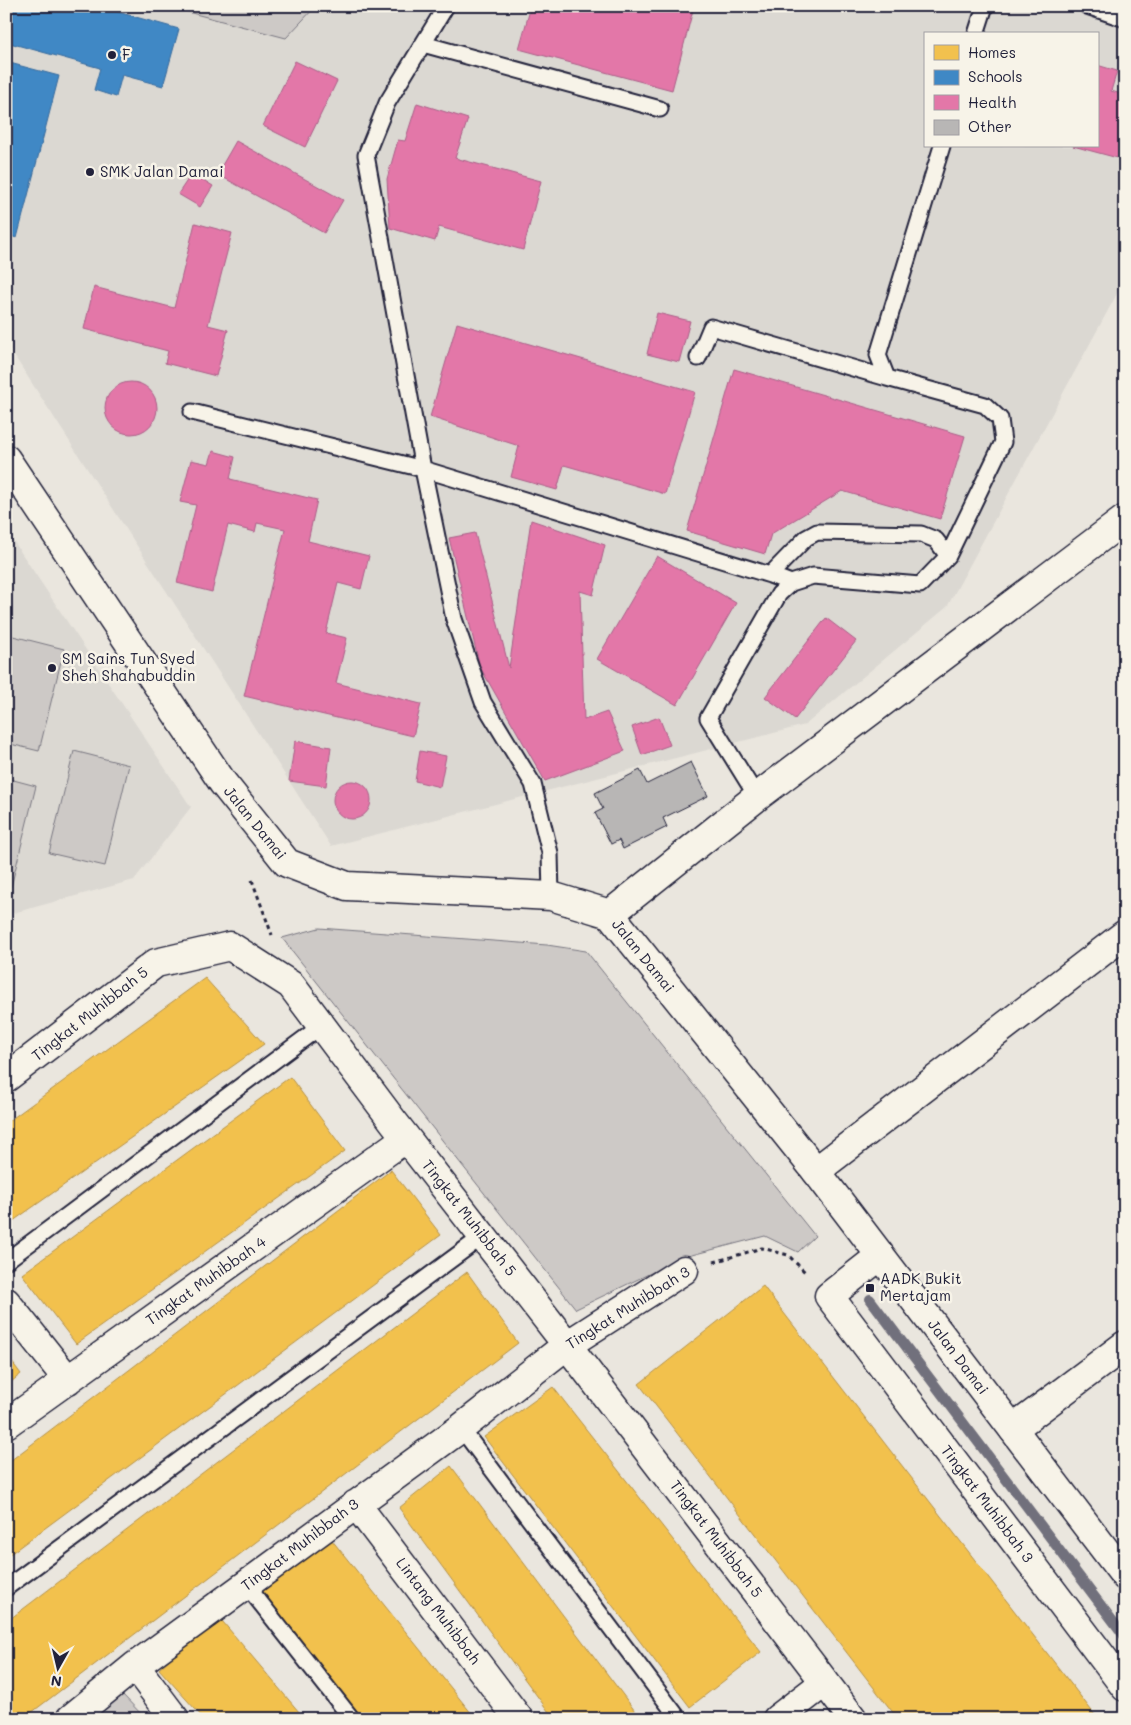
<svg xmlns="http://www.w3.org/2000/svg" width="1131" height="1725" font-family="Mali,sans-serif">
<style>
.built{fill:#dbd8d2;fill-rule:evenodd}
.green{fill:#cdc9c6;stroke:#787680}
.homes{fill:#f2c14e;stroke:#b49148}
.schools{fill:#3f88c5;stroke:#36699c}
.health{fill:#e377a8;stroke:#a95e87}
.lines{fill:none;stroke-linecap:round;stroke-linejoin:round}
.stream{stroke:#716f7b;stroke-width:10}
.building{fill:#b8b6b5;stroke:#22223b}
.service-casing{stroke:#22223b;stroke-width:19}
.minor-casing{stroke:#22223b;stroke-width:31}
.secondary-casing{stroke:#22223b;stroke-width:31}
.path{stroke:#22223b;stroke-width:3;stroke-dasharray:4 4;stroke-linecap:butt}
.service{stroke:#f7f3e8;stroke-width:15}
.minor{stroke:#f7f3e8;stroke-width:28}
.secondary{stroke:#f7f3e8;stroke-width:28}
.poi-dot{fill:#22223b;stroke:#f7f3e8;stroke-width:2}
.labels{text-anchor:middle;stroke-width:5;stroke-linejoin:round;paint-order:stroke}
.poi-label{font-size:15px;fill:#22223b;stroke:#f7f3e8;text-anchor:start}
.street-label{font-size:15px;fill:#22223b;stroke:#f7f3e8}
</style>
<rect width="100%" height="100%" fill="#eae6de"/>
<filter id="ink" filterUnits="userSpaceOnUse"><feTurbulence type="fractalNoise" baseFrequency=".02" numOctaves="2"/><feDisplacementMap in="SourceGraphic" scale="10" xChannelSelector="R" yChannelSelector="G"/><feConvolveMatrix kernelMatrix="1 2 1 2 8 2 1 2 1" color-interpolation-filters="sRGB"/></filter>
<g filter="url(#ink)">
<path class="built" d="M 6,6 L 1125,6 L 1125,279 L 947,607 L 805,725 L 331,846 L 6,343 ZM 925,34 L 1097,34 L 1097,146 L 925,146 Z
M 6,530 L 191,807 L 134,880 L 6,915 Z"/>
<path class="green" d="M 165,6 L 316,6 L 286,38 Z
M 9,635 L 64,649 L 39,751 L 6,743 L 6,645 Z
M 74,751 L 129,765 L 105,866 L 49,853 Z
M 6,778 L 36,786 L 11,887 L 6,886 Z
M 319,928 L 547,945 L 586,951 L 815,1236 L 798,1252 L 765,1236 L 684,1257 L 576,1309 L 282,938 Z
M 121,1693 L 146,1719 L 90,1719 Z"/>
<path class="homes" d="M 205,978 L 264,1044 L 6,1226 L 6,1123 Z
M 290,1077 L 345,1151 L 76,1344 L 22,1274 Z
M 391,1170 L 441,1235 L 6,1557 L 6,1464 Z
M 467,1272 L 518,1343 L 23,1719 L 6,1719 L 6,1622 Z
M 763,1286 L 1098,1719 L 898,1719 L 639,1384 Z
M 6,1354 L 21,1374 L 6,1386 Z
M 553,1387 L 761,1652 L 690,1707 L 484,1437 Z
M 451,1466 L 641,1719 L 554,1719 L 399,1508 Z
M 331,1539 L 476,1719 L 361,1719 L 258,1595 Z
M 217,1615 L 305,1719 L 204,1719 L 159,1669 Z"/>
<path class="schools" d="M 6,6 L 96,6 L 179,29 L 163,86 L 122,75 L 116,97 L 94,90 L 100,68 L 6,42 Z
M 6,62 L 59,76 L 17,238 L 6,235 Z"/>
<path class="health" d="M 531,6 L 694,6 L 672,90 L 519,49 Z
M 295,61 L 337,81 L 305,147 L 263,126 Z
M 1097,65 L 1117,71 L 1111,91 L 1125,95 L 1125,160 L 1073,146 L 1097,146 Z
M 417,103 L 468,119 L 455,158 L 541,181 L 523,250 L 439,227 L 435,241 L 390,228 L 387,179 L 398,140 L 405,141 Z
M 236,141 L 343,200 L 324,233 L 217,174 Z
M 192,173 L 213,186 L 200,207 L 178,194 Z
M 195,223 L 232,233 L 208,325 L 228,330 L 216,376 L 165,363 L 168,351 L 84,329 L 94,287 L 174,308 Z
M 657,313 L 690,321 L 679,362 L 647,354 Z
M 457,323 L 695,392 L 665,494 L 564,465 L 557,490 L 511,477 L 519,446 L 430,417 Z
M 734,369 L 965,436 L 940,519 L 842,491 L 771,534 L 765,554 L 687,531 Z
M105 408a26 26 0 1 1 52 0a26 26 0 1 1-52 0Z
M 213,451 L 235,457 L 230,479 L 317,500 L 308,541 L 369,556 L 361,589 L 338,583 L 326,633 L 347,638 L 336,683 L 421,704 L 413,736 L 244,696 L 285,529 L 257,523 L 255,532 L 228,525 L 212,592 L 177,583 L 196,505 L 180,502 L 191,460 L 209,464 Z
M 531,520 L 605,545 L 593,595 L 580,591 L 584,720 L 607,712 L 625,751 L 545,781 L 480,667 L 449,538 L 475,533 L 509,668 Z
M 657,556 L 736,603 L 677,705 L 597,659 Z
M 826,618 L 856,641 L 795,719 L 765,697 Z
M 659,717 L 670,745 L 642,755 L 632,727 Z
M 295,741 L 331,747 L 326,786 L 289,781 Z
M 420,751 L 446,756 L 440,787 L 415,781 Z
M333 800a19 19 0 1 1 38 0a19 19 0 1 1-38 0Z"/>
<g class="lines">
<path class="stream" d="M 870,1299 L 1125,1637"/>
</g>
<path class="building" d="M 691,762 L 708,796 L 663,818 L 667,827 L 623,849 L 619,840 L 611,844 L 595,813 L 603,809 L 595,793 L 640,770 L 647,784 Z"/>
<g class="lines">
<defs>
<path id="service" d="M 446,6 L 387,103 L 366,155 L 423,469 L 454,619 L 483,702 L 533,784 L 550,853 L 551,896
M 1087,6 L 1125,19
M 976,34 L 985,6
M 423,44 L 660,109
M 698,358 L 711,327 L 887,378
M 192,412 L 423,469 L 770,575 L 791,583
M 770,575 L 806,538 L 817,532 L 921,534 L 936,540 L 948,556
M 757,797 L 708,718 L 779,594 L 791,583 L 813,576 L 920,585 L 948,556 L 1003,442 L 1000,419 L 985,405 L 887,378 L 878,355 L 942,146
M 6,1261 L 321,1026
M 461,1428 L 679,1719
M 247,1586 L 352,1719
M 6,1588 L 483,1236"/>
<path id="minor" d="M 610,914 L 757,797 L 1125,519
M 6,1078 L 156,963 L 230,946 L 291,985 L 393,1121 L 567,1345 L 853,1719
M 816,1171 L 1125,934
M 880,1256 L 829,1296 L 1125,1687
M 6,1302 L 68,1380
M 6,1424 L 406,1138
M 1013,1429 L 1125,1345
M 356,1504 L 519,1719
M 135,1666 L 175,1719
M 70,1719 L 135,1666 L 461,1428 L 567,1345 L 684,1270
M 777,1719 L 825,1682"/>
<path id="secondary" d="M 6,459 L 223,783 L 287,863 L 347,886 L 551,896 L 610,914 L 816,1171 L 1125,1576"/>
</defs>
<use href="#service" class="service-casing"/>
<use href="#minor" class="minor-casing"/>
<use href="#secondary" class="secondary-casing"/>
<path class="path" d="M 252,880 L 272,935
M 714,1262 L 762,1248 L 788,1255 L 807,1274"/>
<use href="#service" class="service"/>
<use href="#minor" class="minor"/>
<use href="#secondary" class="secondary"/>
</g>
</g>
<g class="poi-dot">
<circle cx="112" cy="55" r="5"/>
<circle cx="90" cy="172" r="5"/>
<circle cx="52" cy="668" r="5"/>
<rect x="865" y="1283" width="10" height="10" rx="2.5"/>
</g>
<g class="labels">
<g class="poi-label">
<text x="122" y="60">F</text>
<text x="100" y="177">SMK Jalan Damai</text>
<text x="62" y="664">SM Sains Tun Syed<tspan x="62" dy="17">Sheh Shahabuddin</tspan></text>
<text x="880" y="1284">AADK Bukit<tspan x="880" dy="17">Mertajam</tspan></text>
</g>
<g class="street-label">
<text transform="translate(255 823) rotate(51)" y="5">Jalan Damai</text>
<text transform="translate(643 956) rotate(51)" y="5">Jalan Damai</text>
<text transform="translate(90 1014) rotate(-38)" y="5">Tingkat Muhibbah 5</text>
<text transform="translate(469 1218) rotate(52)" y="5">Tingkat Muhibbah 5</text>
<text transform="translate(206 1281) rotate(-35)" y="5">Tingkat Muhibbah 4</text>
<text transform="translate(628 1308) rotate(-32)" y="5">Tingkat Muhibbah 3</text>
<text transform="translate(958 1357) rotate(53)" y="5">Jalan Damai</text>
<text transform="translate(987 1504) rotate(53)" y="5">Tingkat Muhibbah 3</text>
<text transform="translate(716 1539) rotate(53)" y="5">Tingkat Muhibbah 5</text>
<text transform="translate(300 1545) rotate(-37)" y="5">Tingkat Muhibbah 3</text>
<text transform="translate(438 1611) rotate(53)" y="5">Lintang Muhibbah</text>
</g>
</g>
<rect width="1131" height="1725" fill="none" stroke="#f7f3e8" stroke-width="25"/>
<rect x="12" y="12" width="1106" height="1700" fill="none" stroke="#22223b" stroke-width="2" filter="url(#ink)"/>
<rect x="924" y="32" width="175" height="115" fill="#f7f3e8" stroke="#a29fa3"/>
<rect x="934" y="45" width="25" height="15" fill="#f2c14e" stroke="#a29fa3"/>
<text x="968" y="58" font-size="15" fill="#22223b">Homes</text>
<rect x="934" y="70" width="25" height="15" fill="#3f88c5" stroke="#a29fa3"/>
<text x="968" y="82" font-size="15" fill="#22223b">Schools</text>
<rect x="934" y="95" width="25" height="15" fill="#e377a8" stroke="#a29fa3"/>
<text x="968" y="108" font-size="15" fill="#22223b">Health</text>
<rect x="934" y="120" width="25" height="15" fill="#b8b6b5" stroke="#a29fa3"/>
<text x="968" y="132" font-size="15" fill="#22223b">Other</text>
<g transform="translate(58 1668) rotate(188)" stroke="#f7f3e8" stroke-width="4" paint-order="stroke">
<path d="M0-4L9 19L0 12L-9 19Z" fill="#22223b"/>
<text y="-8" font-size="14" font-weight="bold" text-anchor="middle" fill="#22223b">N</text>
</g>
</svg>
